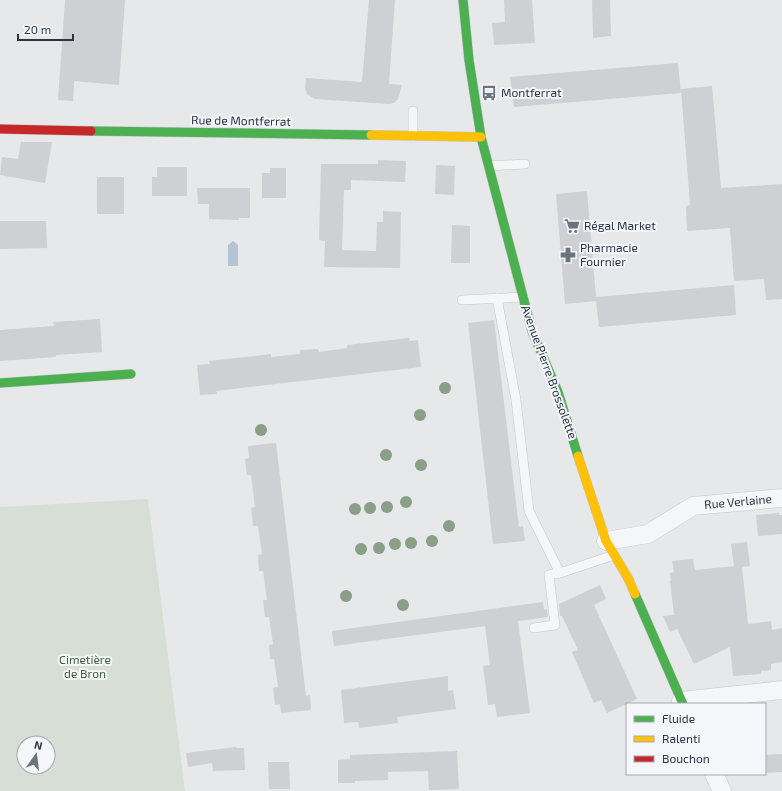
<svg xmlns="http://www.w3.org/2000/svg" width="782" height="791" font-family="'Exo 2',sans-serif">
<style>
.green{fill:#d6ded6;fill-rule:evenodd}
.water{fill:#b4c4d5}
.building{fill:#ced0d3}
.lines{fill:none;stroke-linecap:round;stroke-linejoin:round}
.lane-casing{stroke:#c4c6c8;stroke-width:10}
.street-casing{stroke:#c4c6c8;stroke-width:19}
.fast-casing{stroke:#c4c6c8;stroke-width:10}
.slow-casing{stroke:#c4c6c8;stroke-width:10}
.jam-casing{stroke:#c4c6c8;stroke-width:10}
.lane{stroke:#f5f6f7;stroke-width:9}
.street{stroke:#f5f6f7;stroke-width:18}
.fast{stroke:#4caf50;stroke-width:9}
.slow{stroke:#ffc107;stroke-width:9}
.jam{stroke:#c62828;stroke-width:9}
.tree{fill:#8a9e88}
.labels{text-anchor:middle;stroke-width:4;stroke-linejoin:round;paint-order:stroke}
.poi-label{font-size:12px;fill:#2b3445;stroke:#f4f6f9;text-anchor:start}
.street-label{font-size:12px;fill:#2b3445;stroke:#f4f6f9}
.park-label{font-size:12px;fill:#3f6138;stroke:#f4f6f9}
</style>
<rect width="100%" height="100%" fill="#e6e8ea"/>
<path class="green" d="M 148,499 L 185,791 L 0,791 L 0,507 ZM 24,743 L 48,743 L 48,767 L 24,767 Z"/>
<path class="water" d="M 233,241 L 238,245 L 238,266 L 228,266 L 228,245 Z"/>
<path class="building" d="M 65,0 L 125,0 L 119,85 L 74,81 L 73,101 L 58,100 Z
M 369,0 L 395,0 L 389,84 L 402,85 L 398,99 L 394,103 L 389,104 L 315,99 L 311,97 L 307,94 L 305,88 L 306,78 L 362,82 Z
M 504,0 L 532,0 L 535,43 L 494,45 L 492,23 L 505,22 Z
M 592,0 L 610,0 L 611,36 L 593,38 Z
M 678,63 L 681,93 L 514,107 L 510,77 Z
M 712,86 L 721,188 L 782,184 L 782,299 L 766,300 L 764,279 L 734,281 L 730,228 L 687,231 L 686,206 L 690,205 L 681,89 Z
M 21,142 L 52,142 L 45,183 L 0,175 L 2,157 L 18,159 Z
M 378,160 L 406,161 L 405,182 L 351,180 L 351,190 L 344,190 L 342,250 L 376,251 L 377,222 L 383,222 L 383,211 L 401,212 L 400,268 L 324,267 L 325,241 L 319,240 L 321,164 L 378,164 Z
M 436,165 L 455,166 L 454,195 L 435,194 Z
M 157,167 L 187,167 L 187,196 L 152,196 L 152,177 L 157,177 Z
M 270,168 L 286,168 L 286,198 L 262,198 L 262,173 L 270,173 Z
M 97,177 L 124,177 L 124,214 L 97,214 Z
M 197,188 L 250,188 L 250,218 L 239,218 L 239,220 L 209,219 L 209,204 L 198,204 Z
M 587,191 L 596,297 L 734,285 L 736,315 L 599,327 L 596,301 L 565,304 L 556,194 Z
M 0,221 L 46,221 L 47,248 L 0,249 Z
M 452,225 L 470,226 L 470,263 L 451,263 Z
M 100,319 L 102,352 L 56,355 L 56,357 L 0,361 L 0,330 L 54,326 L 53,322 Z
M 494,320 L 519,527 L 523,526 L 525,541 L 493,544 L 468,323 Z
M 409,338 L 410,341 L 418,340 L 421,367 L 216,391 L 217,394 L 200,395 L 197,365 L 210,364 L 209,361 L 271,354 L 271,357 L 300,354 L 300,350 L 318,349 L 319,352 L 347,348 L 347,345 Z
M 276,443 L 306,696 L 310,695 L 311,710 L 281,713 L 280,704 L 275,705 L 273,688 L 278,687 L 274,659 L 270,659 L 269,645 L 273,644 L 269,617 L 265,617 L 263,600 L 267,600 L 263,571 L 259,571 L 258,555 L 262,554 L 258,526 L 253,526 L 251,508 L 255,507 L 251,475 L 247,475 L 245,459 L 249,458 L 248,446 Z
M 779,513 L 779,515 L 782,515 L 782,534 L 758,536 L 756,515 Z
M 747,542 L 750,566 L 742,567 L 748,624 L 771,621 L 772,630 L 782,628 L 782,662 L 771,664 L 771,670 L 761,671 L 761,674 L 733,676 L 730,647 L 694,664 L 677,629 L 670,632 L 663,616 L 674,615 L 670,581 L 671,581 L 670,573 L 674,572 L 672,561 L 693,559 L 695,570 L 734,566 L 731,544 Z
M 600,585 L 606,599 L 594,605 L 637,699 L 607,713 L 601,700 L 594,703 L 572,652 L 578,650 L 562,616 L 560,616 L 559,604 Z
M 543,602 L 544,610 L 547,609 L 548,617 L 518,621 L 530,713 L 497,717 L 495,704 L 488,705 L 483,666 L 490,665 L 485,626 L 334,646 L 332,631 Z
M 448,676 L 448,691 L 453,690 L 456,709 L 397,717 L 398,723 L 359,728 L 358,722 L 344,723 L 341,690 Z
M 236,747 L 237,748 L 244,748 L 245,770 L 213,771 L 212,763 L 188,767 L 186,753 Z
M 457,751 L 459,789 L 429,790 L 428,771 L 388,772 L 388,780 L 355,781 L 355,783 L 338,783 L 338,760 L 350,759 L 350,755 Z
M 782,754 L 782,772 L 765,773 L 765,755 Z
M 268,762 L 289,762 L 290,789 L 269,789 Z"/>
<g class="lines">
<defs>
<path id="lane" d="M 413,136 L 413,111
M 488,166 L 525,164
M 497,298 L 516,400 L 529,511 L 560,573
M 462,300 L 523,297
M 534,628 L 555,625 L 549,575 L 560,573 L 614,555"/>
<path id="street" d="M 606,541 L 648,534 L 693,506 L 782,498
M 681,701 L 782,690
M 714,774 L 722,791"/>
<path id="fast" d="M 463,0 L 469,60 L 481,137 L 532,331 L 558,392 L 578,456
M 91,131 L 371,135
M 0,383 L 131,374
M 635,594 L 683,704"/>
<path id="slow" d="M 371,135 L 481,137
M 578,456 L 606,541 L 628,578 L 635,594"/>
<path id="jam" d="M 0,129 L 91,131"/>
</defs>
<use href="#lane" class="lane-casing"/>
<use href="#street" class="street-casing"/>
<use href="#fast" class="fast-casing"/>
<use href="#slow" class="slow-casing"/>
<use href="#jam" class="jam-casing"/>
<use href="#lane" class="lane"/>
<use href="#street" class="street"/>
<use href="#fast" class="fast"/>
<use href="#slow" class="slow"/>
<use href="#jam" class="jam"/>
</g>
<g class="tree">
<circle cx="445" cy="388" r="6"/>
<circle cx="420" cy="415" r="6"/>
<circle cx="261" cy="430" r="6"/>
<circle cx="386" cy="455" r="6"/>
<circle cx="421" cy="465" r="6"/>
<circle cx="406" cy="502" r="6"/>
<circle cx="387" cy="507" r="6"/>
<circle cx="370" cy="508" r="6"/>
<circle cx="355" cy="509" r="6"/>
<circle cx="449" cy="526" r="6"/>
<circle cx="432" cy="541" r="6"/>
<circle cx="411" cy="543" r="6"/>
<circle cx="395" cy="544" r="6"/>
<circle cx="379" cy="548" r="6"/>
<circle cx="361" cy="549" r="6"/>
<circle cx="346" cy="596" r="6"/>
<circle cx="403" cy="605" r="6"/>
</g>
<defs>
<symbol id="bus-bare" viewBox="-9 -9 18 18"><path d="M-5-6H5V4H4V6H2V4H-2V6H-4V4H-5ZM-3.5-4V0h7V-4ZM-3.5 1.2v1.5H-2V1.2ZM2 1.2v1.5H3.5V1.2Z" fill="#6c737f" stroke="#f4f6f9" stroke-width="2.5" paint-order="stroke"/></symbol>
<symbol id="supermarket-bare" viewBox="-9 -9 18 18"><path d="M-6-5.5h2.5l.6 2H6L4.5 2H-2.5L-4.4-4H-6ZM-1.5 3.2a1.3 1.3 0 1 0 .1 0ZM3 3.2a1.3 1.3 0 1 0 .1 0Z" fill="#6c737f" stroke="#f4f6f9" stroke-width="2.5" paint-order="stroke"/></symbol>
<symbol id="pharmacy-bare" viewBox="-9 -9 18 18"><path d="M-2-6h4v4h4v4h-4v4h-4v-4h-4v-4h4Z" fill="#6c737f" stroke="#f4f6f9" stroke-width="2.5" paint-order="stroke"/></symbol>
</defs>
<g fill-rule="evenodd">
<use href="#bus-bare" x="478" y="82" width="22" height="22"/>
<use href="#supermarket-bare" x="561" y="215" width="22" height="22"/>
<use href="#pharmacy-bare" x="557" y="244" width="22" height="22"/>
</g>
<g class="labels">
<g class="poi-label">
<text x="501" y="97">Montferrat</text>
<text x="584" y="230">Régal Market</text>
<text x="580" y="252">Pharmacie<tspan x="580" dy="14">Fournier</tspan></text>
</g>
<g class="street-label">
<text transform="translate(241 121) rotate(1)" y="4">Rue de Montferrat</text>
<text transform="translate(549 372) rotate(70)" y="4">Avenue Pierre Brossolette</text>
<text transform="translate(738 502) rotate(-5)" y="4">Rue Verlaine</text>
</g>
<g class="park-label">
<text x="85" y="664">Cimetière<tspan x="85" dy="14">de Bron</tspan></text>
</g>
</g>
<rect x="626" y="703" width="140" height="72" fill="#f4f6f9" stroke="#a4a8b1"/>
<rect x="634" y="716" width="20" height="6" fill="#4caf50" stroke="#a4a8b1"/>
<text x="662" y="723" font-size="12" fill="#2b3445">Fluide</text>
<rect x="634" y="736" width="20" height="6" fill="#ffc107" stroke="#a4a8b1"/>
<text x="662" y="743" font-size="12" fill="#2b3445">Ralenti</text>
<rect x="634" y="756" width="20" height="6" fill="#c62828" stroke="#a4a8b1"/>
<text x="662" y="763" font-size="12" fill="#2b3445">Bouchon</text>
<g transform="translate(36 755) rotate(14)"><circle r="19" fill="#f4f6f9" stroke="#a4a8b1"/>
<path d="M0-3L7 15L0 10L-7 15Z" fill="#6c737f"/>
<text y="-6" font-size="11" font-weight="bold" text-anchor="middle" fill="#2b3445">N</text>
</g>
<path d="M18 34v6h55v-6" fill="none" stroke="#2b3445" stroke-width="2"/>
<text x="24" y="34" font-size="12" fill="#2b3445" stroke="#f4f6f9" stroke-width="3" paint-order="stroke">20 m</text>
</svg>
